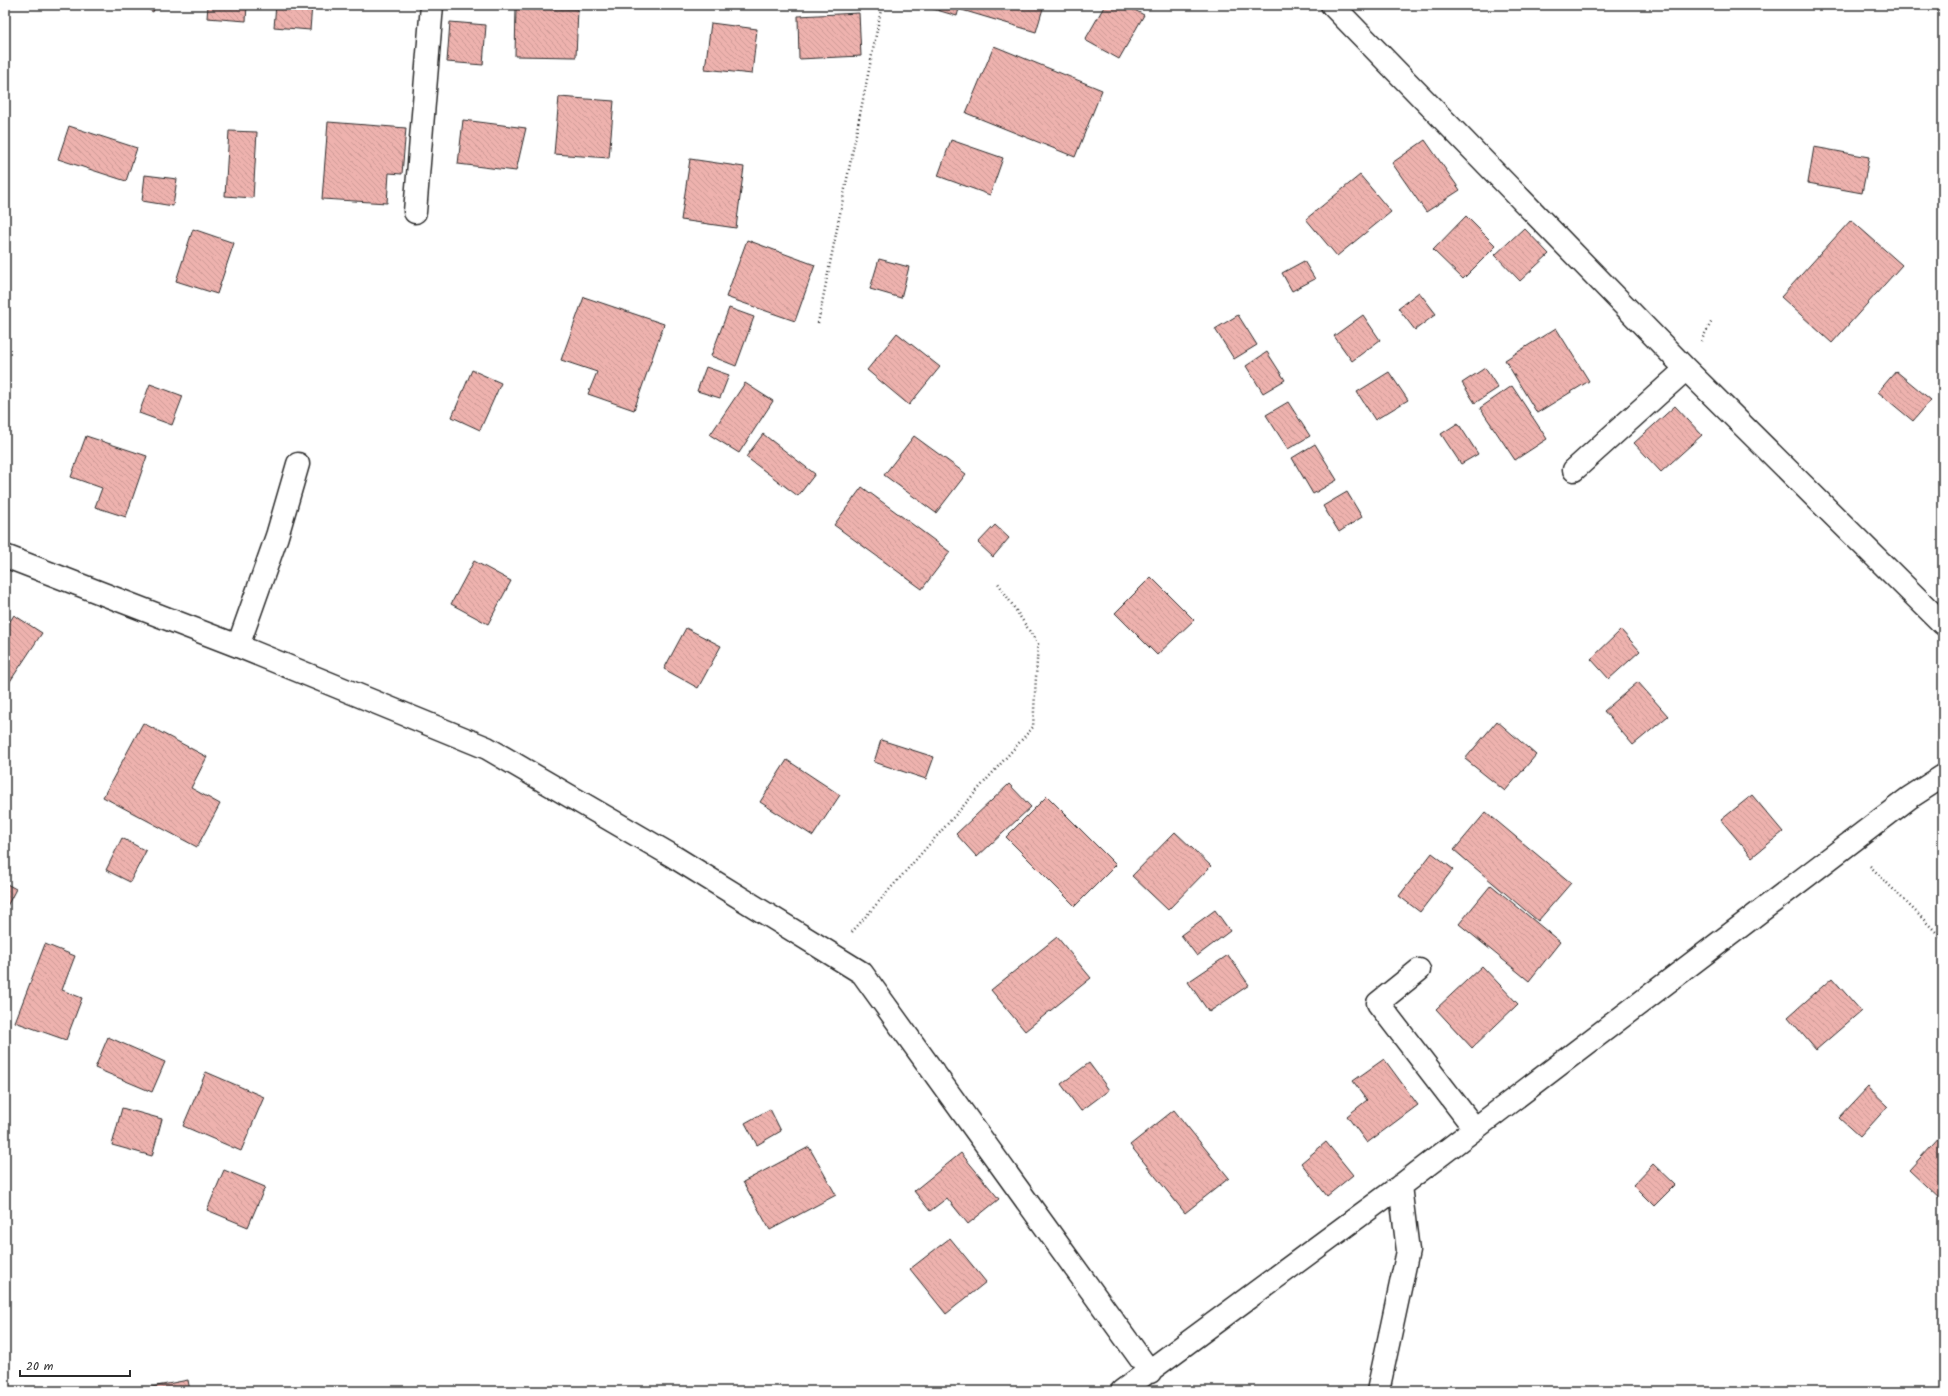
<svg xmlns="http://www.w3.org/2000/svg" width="1948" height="1396" font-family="Kalam,sans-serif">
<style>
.building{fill:url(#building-back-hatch);stroke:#2b2b2b}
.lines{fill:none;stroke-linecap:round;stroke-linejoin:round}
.minor-casing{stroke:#2b2b2b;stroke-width:25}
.path{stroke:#2b2b2b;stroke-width:2.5;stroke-dasharray:1 3;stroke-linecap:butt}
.minor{stroke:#fff;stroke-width:22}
</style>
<defs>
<pattern id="building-back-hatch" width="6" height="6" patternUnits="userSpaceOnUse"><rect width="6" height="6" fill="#eeb2ae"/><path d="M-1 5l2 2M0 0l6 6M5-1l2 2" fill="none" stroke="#cc9996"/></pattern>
</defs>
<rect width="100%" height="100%" fill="#fff"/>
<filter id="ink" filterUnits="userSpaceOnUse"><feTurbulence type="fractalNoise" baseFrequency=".025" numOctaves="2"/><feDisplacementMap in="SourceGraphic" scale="8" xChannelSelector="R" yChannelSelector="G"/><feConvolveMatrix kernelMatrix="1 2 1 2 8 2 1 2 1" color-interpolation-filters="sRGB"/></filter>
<g filter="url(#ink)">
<path class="building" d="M 140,5 L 156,5 L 153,12 Z
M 208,5 L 247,5 L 246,21 L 207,18 Z
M 276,5 L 312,5 L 310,30 L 274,27 Z
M 920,5 L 960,5 L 957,16 Z
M 963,5 L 1044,5 L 1036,32 L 962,10 Z
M 1105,5 L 1125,5 L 1144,15 L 1119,59 L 1085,40 Z
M 516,8 L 578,9 L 576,57 L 515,56 Z
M 859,13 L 861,56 L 799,59 L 798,16 Z
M 450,22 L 486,25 L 483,65 L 447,62 Z
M 711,23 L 757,29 L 752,74 L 705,69 Z
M 994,46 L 1102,90 L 1075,157 L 966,113 Z
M 559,97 L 614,101 L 609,158 L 554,154 Z
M 463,120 L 526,128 L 516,171 L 458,164 Z
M 328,122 L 406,128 L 402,174 L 389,173 L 387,203 L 322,199 Z
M 69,126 L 137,148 L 126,181 L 58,159 Z
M 229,131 L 257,132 L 253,198 L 225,196 Z
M 951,140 L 1003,158 L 990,195 L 938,176 Z
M 1425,140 L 1460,190 L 1426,212 L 1392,163 Z
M 1814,147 L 1869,157 L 1862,193 L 1808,183 Z
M 690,159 L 744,167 L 736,228 L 681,220 Z
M 145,175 L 177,179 L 173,206 L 142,201 Z
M 1360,175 L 1391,212 L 1337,256 L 1306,219 Z
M 1466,216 L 1496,246 L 1463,279 L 1433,250 Z
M 1851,220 L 1902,265 L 1832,343 L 1781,297 Z
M 1524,228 L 1549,254 L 1520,281 L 1495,255 Z
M 193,229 L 234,243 L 217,294 L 176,281 Z
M 747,240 L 815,265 L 795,321 L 726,297 Z
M 879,259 L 909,267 L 901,298 L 870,289 Z
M 1304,261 L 1315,279 L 1292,291 L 1282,273 Z
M 1419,292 L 1436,314 L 1415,330 L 1398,308 Z
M 584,297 L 664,324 L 634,410 L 588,394 L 597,372 L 561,360 Z
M 729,308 L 754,317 L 736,366 L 711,356 Z
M 1238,315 L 1257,345 L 1234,359 L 1215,329 Z
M 1363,315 L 1380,340 L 1352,361 L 1334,336 Z
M 1556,328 L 1589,381 L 1537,413 L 1505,360 Z
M 897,333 L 940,367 L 909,405 L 867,370 Z
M 1267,352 L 1285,380 L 1263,393 L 1246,366 Z
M 706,367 L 729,375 L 720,398 L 697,391 Z
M 1485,368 L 1498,388 L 1475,403 L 1462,383 Z
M 472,370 L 501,383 L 480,430 L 452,417 Z
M 1896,371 L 1931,400 L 1913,421 L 1878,392 Z
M 1389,372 L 1408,400 L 1375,420 L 1357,392 Z
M 745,383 L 773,401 L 739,453 L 710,435 Z
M 150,384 L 183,396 L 172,425 L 139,413 Z
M 1512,386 L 1547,439 L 1515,460 L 1480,408 Z
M 1288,402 L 1310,436 L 1288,449 L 1266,415 Z
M 1675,406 L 1702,435 L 1661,472 L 1634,443 Z
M 1458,423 L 1478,454 L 1461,464 L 1441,434 Z
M 763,434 L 815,474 L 798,496 L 746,457 Z
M 86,436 L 147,456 L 126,517 L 95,507 L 102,488 L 71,477 Z
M 914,436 L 966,474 L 936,513 L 884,475 Z
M 1315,444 L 1337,480 L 1313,494 L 1292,458 Z
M 862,487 L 950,552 L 922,589 L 834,525 Z
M 1347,492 L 1362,517 L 1339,532 L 1323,506 Z
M 995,525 L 1009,538 L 993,557 L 978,543 Z
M 474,561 L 511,581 L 488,624 L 451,604 Z
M 1151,577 L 1194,620 L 1157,655 L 1115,613 Z
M 14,615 L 42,633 L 5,689 L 5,629 Z
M 686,628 L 721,646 L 698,688 L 664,669 Z
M 1621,630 L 1640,651 L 1609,679 L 1591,659 Z
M 1638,682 L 1668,716 L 1633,745 L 1604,711 Z
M 1497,721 L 1536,755 L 1505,791 L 1465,759 Z
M 143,723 L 207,757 L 191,788 L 220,804 L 197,847 L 103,797 Z
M 881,740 L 934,757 L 926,779 L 874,762 Z
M 787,760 L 840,795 L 813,836 L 760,802 Z
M 1009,784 L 1031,807 L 977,857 L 956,834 Z
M 1752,795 L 1783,832 L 1752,857 L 1721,820 Z
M 1047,796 L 1116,865 L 1075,906 L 1006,837 Z
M 1486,812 L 1571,883 L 1538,921 L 1454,850 Z
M 1175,832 L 1211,866 L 1168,910 L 1132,876 Z
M 122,838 L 146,851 L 130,882 L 106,870 Z
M 1432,853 L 1453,869 L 1420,912 L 1399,896 Z
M 5,883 L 16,889 L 5,910 Z
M 1491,885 L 1560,942 L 1529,981 L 1459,924 Z
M 1215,910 L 1230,931 L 1197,956 L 1181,935 Z
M 1057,937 L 1091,978 L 1025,1031 L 991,990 Z
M 45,944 L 75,956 L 62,990 L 82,998 L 66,1040 L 15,1022 Z
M 1228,955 L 1249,985 L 1209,1012 L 1188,982 Z
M 1482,966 L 1518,1004 L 1472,1048 L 1436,1009 Z
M 1832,978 L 1861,1011 L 1816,1050 L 1788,1017 Z
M 108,1037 L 165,1062 L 152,1092 L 95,1068 Z
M 1384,1059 L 1418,1105 L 1367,1143 L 1347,1116 L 1367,1100 L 1353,1081 Z
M 1089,1063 L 1109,1090 L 1081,1111 L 1061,1084 Z
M 206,1072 L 264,1097 L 241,1151 L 183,1126 Z
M 1868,1087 L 1888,1106 L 1860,1137 L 1839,1118 Z
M 122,1108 L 162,1119 L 152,1156 L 112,1145 Z
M 770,1109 L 781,1131 L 757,1145 L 745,1123 Z
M 1174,1110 L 1229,1178 L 1185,1213 L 1130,1145 Z
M 1943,1133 L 1943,1202 L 1909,1170 Z
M 1326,1142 L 1353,1175 L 1327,1196 L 1301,1163 Z
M 809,1147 L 836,1195 L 770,1230 L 743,1182 Z
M 961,1153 L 999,1199 L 968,1224 L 947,1198 L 930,1211 L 914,1191 Z
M 1653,1164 L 1675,1185 L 1654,1206 L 1633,1185 Z
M 224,1170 L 265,1187 L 248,1227 L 207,1210 Z
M 950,1238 L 986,1282 L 946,1314 L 910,1269 Z
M 188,1380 L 190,1391 L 131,1391 Z"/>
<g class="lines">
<defs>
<path id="minor" d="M 1332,5 L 1686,369 L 1943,624
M 415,212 L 432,5
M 1574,470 L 1686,369
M 5,556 L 238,646 L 487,748 L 671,855 L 862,973 L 1150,1372
M 238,646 L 277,536 L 298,464
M 1419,970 L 1378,1003 L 1475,1129
M 1122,1391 L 1400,1186 L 1909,798 L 1943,776
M 1378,1391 L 1408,1251 L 1400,1186"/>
</defs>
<use href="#minor" class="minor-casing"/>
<path class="path" d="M 818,323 L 882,5
M 1701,341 L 1712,321
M 1870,866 L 1943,939
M 852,932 L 1033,727 L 1038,644 L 998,583"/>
<use href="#minor" class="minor"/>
</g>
</g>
<rect width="1948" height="1396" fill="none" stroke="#fff" stroke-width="20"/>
<rect x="10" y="10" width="1928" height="1376" fill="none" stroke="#2b2b2b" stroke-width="1.5" filter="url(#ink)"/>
<path d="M20 1370v6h110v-6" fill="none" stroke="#2b2b2b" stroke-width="2"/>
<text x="26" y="1370" font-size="12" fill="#2b2b2b" stroke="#ffffff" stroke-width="3" paint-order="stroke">20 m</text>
</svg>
